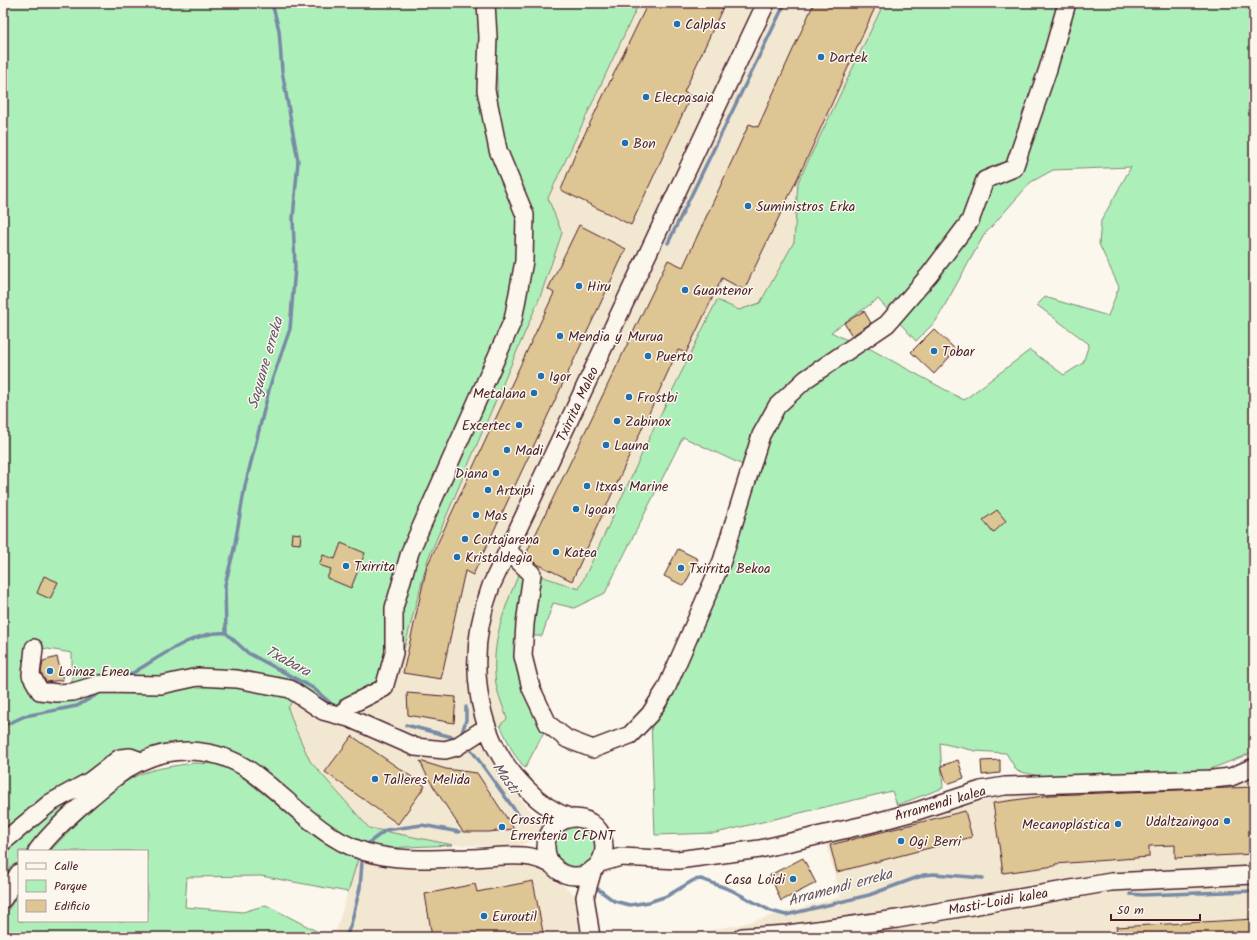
<svg xmlns="http://www.w3.org/2000/svg" width="1257" height="940" font-family="Kalam,sans-serif">
<style>
.built{fill:#f2e8d2}
.green{fill:#adefb9;stroke:#7c8772;fill-rule:evenodd}
.lines{fill:none;stroke-linecap:round;stroke-linejoin:round}
.stream{stroke:#788aa5;stroke-width:3.5}
.building{fill:#dec594;stroke:#4a1f2b}
.minor-casing{stroke:#4a1f2b;stroke-width:20}
.minor{stroke:#fbf7ec;stroke-width:17}
.poi-dot{fill:#1f6fb2;stroke:#fbf7ec;stroke-width:1.5}
.labels{text-anchor:middle;stroke-width:3;stroke-linejoin:round;paint-order:stroke}
.poi-label{font-size:14px;fill:#4a1f2b;stroke:#fbf7ec;text-anchor:start}
.street-label{font-size:14px;fill:#4a1f2b;stroke:#fbf7ec}
.water-label{font-size:15px;font-style:italic;fill:#615568;stroke:#fbf7ec}
</style>
<rect width="100%" height="100%" fill="#fbf7ec"/>
<filter id="ink" filterUnits="userSpaceOnUse"><feTurbulence type="fractalNoise" baseFrequency=".025" numOctaves="2"/><feDisplacementMap in="SourceGraphic" scale="8" xChannelSelector="R" yChannelSelector="G"/><feConvolveMatrix kernelMatrix="1 2 1 2 8 2 1 2 1" color-interpolation-filters="sRGB"/></filter>
<g filter="url(#ink)">
<path class="built" d="M 639,3 L 884,3 L 798,182 L 794,242 L 760,303 L 739,310 L 717,301 L 653,430 L 578,589 L 521,570 L 496,685 L 507,720 L 483,740 L 514,791 L 542,824 L 538,837 L 518,847 L 453,845 L 369,828 L 310,761 L 295,728 L 288,708 L 298,692 L 342,711 L 395,686 L 428,559 L 540,297 L 562,233 L 548,199 Z
M 1254,783 L 1254,937 L 668,937 L 738,925 L 840,897 L 825,839 L 939,813 L 995,798 L 1082,789 Z
M 358,859 L 538,864 L 575,895 L 582,937 L 334,937 Z"/>
<path class="green" d="M 3,3 L 481,3 L 498,110 L 494,3 L 639,3 L 548,198 L 562,233 L 540,297 L 428,559 L 404,649 L 390,649 L 379,684 L 342,711 L 298,692 L 288,708 L 295,728 L 310,761 L 369,828 L 453,845 L 385,848 L 361,843 L 316,816 L 251,760 L 223,747 L 186,742 L 140,753 L 3,838 ZM 30,646 L 72,653 L 72,696 L 29,684 Z
M 884,3 L 1254,3 L 1254,752 L 1203,772 L 1044,777 L 1017,771 L 1006,753 L 976,751 L 940,743 L 943,788 L 897,805 L 892,791 L 716,833 L 655,835 L 651,719 L 669,695 L 725,563 L 766,437 L 780,408 L 809,382 L 865,346 L 964,400 L 1030,350 L 1064,375 L 1083,363 L 1089,344 L 1037,305 L 1045,297 L 1108,316 L 1119,287 L 1099,244 L 1101,221 L 1131,167 L 1053,170 L 1031,182 L 984,235 L 936,321 L 916,341 L 878,299 L 831,332 L 853,343 C 827,361 797,379 775,403 C 761,419 753,446 747,467 L 683,437 L 605,593 L 574,608 L 553,603 L 542,636 L 530,636 L 538,575 L 579,589 L 653,430 L 717,300 L 739,310 L 760,303 L 794,242 L 798,182 Z
M 521,569 L 528,580 L 520,629 L 545,730 L 525,768 L 514,754 L 500,725 L 507,719 C 504,708 498,696 496,684 C 490,643 505,606 521,569 Z
M 193,763 L 218,764 L 237,773 L 328,845 L 358,859 L 348,892 L 261,876 L 187,877 L 185,907 L 243,912 L 266,905 L 328,937 L 3,937 L 3,919 L 19,892 L 19,921 L 147,921 L 147,851 L 50,851 C 74,826 104,792 136,776 C 153,768 174,766 193,763 Z
M 87,791 L 30,851 L 19,851 L 19,864 L 3,885 L 3,849 L 54,809 Z
M553 847a22 22 0 1 1 44 0a22 22 0 1 1-44 0Z"/>
<g class="lines">
<path class="stream" d="M 668,243 L 785,3
M 226,633 L 225,585 L 234,549 L 245,486 L 270,386 L 290,329 L 295,267 L 293,219 L 298,161 L 282,71 L 279,30 L 272,3
M 226,633 L 248,653 L 313,688 L 335,707
M 131,674 C 157,659 195,630 226,633
M 406,725 L 460,739 L 466,720 L 466,707
M 3,726 L 25,716 L 77,706 L 103,691
M 472,751 L 522,820
M 367,844 L 386,830 L 422,825 L 459,832
M 598,889 L 614,901 L 630,905 L 649,902 L 667,896 L 694,880 L 701,879 L 731,890 L 771,911 L 786,915 L 869,895 L 924,875 L 934,874 L 983,878
M 1130,894 L 1142,895 L 1254,891
M 346,937 L 351,924 L 360,888 L 362,862"/>
</g>
<path class="building" d="M 648,3 L 725,3 L 684,92 L 691,96 L 631,225 L 561,190 L 576,152 Z
M 814,3 L 877,3 L 810,152 L 744,290 L 722,278 L 686,353 L 678,350 L 572,581 L 535,563 L 526,554 L 668,260 L 683,267 L 749,124 L 758,127 Z
M 579,225 L 626,249 L 473,575 L 465,571 L 441,679 L 403,673 L 427,566 L 554,293 L 548,289 Z
M 864,311 L 871,323 L 852,336 L 844,323 Z
M 934,329 L 956,350 L 934,374 L 911,352 Z
M 997,510 L 1006,521 L 993,533 L 983,520 Z
M 292,533 L 301,534 L 300,544 L 291,543 Z
M 341,543 L 365,553 L 351,588 L 327,578 L 331,569 L 319,565 L 323,555 L 335,559 Z
M 678,549 L 698,559 L 684,586 L 664,576 Z
M 44,576 L 58,582 L 50,599 L 37,593 Z
M 57,657 L 63,680 L 46,682 L 41,673 L 43,661 Z
M 407,693 L 456,697 L 454,723 L 408,715 Z
M 352,736 L 425,786 L 398,824 L 325,772 Z
M 958,760 L 964,778 L 947,784 L 941,766 Z
M 1000,760 L 1000,773 L 982,775 L 981,761 Z
M 420,761 L 446,769 L 477,773 L 514,829 L 489,832 L 463,832 L 428,778 Z
M 1254,787 L 1254,854 L 1175,858 L 1175,845 L 1149,846 L 1149,857 L 1055,864 L 1055,866 L 1003,873 L 993,803 L 1051,795 Z
M 965,811 L 972,837 L 837,872 L 830,845 Z
M 803,858 L 816,883 L 781,901 L 770,875 Z
M 533,881 L 544,937 L 432,937 L 425,894 L 475,884 L 477,892 Z
M 1254,919 L 1254,937 L 1118,937 L 1116,927 Z"/>
<g class="lines">
<defs>
<path id="minor" d="M 508,551 L 532,574 L 525,624 L 523,656 L 531,688 L 548,724 L 567,739 L 593,749 L 630,735 L 650,714 L 666,689 L 722,561 L 761,435 L 777,406 L 806,379 L 887,324 L 930,274 L 970,221 L 985,180 L 1014,168 L 1048,69 L 1067,3
M 34,648 L 31,675 L 40,691 L 57,693 L 73,692 L 100,684 L 161,685 L 198,677 L 237,679 L 290,689 L 323,711 L 349,718 L 415,747 L 445,750 L 456,747 L 487,727
M 349,718 L 347,714 L 348,706 L 384,688 L 394,653 L 394,608 L 410,552 L 513,320 L 524,261 L 525,215 L 498,150 L 486,90 L 488,37 L 486,3
M 571,818 C 553,812 539,802 526,788 C 472,736 466,653 491,586 L 766,3
M546 847a29 29 0 1 1 58 0a29 29 0 1 1-58 0Z
M 3,842 L 50,803 L 90,781 L 120,758 L 130,757 L 141,761
M 37,851 C 52,831 71,814 90,798 C 106,785 123,769 142,761 C 180,744 223,749 256,775 C 295,804 327,846 378,855 C 407,861 439,859 468,858 C 499,858 526,849 554,866
M 600,863 L 621,857 L 678,860 L 760,849 L 869,824 L 917,811 L 981,790 L 1005,786 L 1213,779 L 1231,777 L 1254,767
M 3,899 L 19,873
M 591,937 L 585,897 L 593,869
M 742,937 L 788,934 L 897,919 L 1111,882 L 1254,875"/>
</defs>
<use href="#minor" class="minor-casing"/>
<use href="#minor" class="minor"/>
</g>
</g>
<g class="poi-dot">
<circle cx="677" cy="24" r="4"/>
<circle cx="821" cy="57" r="4"/>
<circle cx="646" cy="97" r="4"/>
<circle cx="625" cy="143" r="4"/>
<circle cx="748" cy="206" r="4"/>
<circle cx="579" cy="286" r="4"/>
<circle cx="685" cy="290" r="4"/>
<circle cx="560" cy="336" r="4"/>
<circle cx="934" cy="351" r="4"/>
<circle cx="648" cy="356" r="4"/>
<circle cx="541" cy="376" r="4"/>
<circle cx="534" cy="393" r="4"/>
<circle cx="629" cy="397" r="4"/>
<circle cx="617" cy="421" r="4"/>
<circle cx="519" cy="425" r="4"/>
<circle cx="606" cy="445" r="4"/>
<circle cx="507" cy="450" r="4"/>
<circle cx="496" cy="473" r="4"/>
<circle cx="587" cy="486" r="4"/>
<circle cx="488" cy="490" r="4"/>
<circle cx="576" cy="509" r="4"/>
<circle cx="476" cy="515" r="4"/>
<circle cx="465" cy="539" r="4"/>
<circle cx="556" cy="552" r="4"/>
<circle cx="457" cy="557" r="4"/>
<circle cx="346" cy="566" r="4"/>
<circle cx="681" cy="568" r="4"/>
<circle cx="50" cy="671" r="4"/>
<circle cx="375" cy="779" r="4"/>
<circle cx="1227" cy="821" r="4"/>
<circle cx="1118" cy="824" r="4"/>
<circle cx="502" cy="827" r="4"/>
<circle cx="901" cy="841" r="4"/>
<circle cx="793" cy="879" r="4"/>
<circle cx="484" cy="916" r="4"/>
</g>
<g class="labels">
<g class="poi-label">
<text x="685" y="29">Calplas</text>
<text x="829" y="62">Dartek</text>
<text x="654" y="102">Elecpasaia</text>
<text x="633" y="148">Bon</text>
<text x="756" y="211">Suministros Erka</text>
<text x="587" y="291">Hiru</text>
<text x="693" y="295">Guantenor</text>
<text x="568" y="341">Mendia y Murua</text>
<text x="942" y="356">Tobar</text>
<text x="656" y="361">Puerto</text>
<text x="549" y="381">Igor</text>
<text x="526" y="398" text-anchor="end">Metalana</text>
<text x="637" y="402">Frostbi</text>
<text x="625" y="426">Zabinox</text>
<text x="511" y="430" text-anchor="end">Excertec</text>
<text x="614" y="450">Launa</text>
<text x="515" y="455">Madi</text>
<text x="488" y="478" text-anchor="end">Diana</text>
<text x="595" y="491">Itxas Marine</text>
<text x="496" y="495">Artxipi</text>
<text x="584" y="514">Igoan</text>
<text x="484" y="520">Mas</text>
<text x="473" y="544">Cortajarena</text>
<text x="564" y="557">Katea</text>
<text x="465" y="562">Kristaldegia</text>
<text x="354" y="571">Txirrita</text>
<text x="689" y="573">Txirrita Bekoa</text>
<text x="58" y="676">Loinaz Enea</text>
<text x="383" y="784">Talleres Melida</text>
<text x="510" y="824">Crossfit<tspan x="510" dy="16">Errenteria CFDNT</tspan></text>
<text x="1219" y="826" text-anchor="end">Udaltzaingoa</text>
<text x="1110" y="829" text-anchor="end">Mecanoplástica</text>
<text x="909" y="846">Ogi Berri</text>
<text x="785" y="884" text-anchor="end">Casa Loidi</text>
<text x="492" y="921">Euroutil</text>
</g>
<g class="street-label">
<text transform="translate(577 404) rotate(-65)" y="5">Txirrita Maleo</text>
<text transform="translate(940 803) rotate(-16)" y="5">Arramendi kalea</text>
<text transform="translate(998 901) rotate(-10)" y="5">Masti-Loidi kalea</text>
</g>
<g class="water-label">
<text transform="translate(265 363) rotate(-74)" y="5">Saguane erreka</text>
<text transform="translate(288 661) rotate(28)" y="5">Txabara</text>
<text transform="translate(506 778) rotate(54)" y="5">Masti</text>
<text transform="translate(840 887) rotate(-15)" y="5">Arramendi erreka</text>
</g>
</g>
<rect width="1257" height="940" fill="none" stroke="#fbf7ec" stroke-width="16"/>
<rect x="8" y="8" width="1241" height="924" fill="none" stroke="#4a1f2b" stroke-width="1.5" filter="url(#ink)"/>
<rect x="18" y="850" width="130" height="72" fill="#fbf7ec" stroke="#b4a19f"/>
<rect x="26" y="863" width="20" height="6" fill="#fbf7ec" stroke="#b4a19f"/>
<text x="54" y="870" font-size="12" fill="#4a1f2b">Calle</text>
<rect x="26" y="880" width="20" height="12" fill="#adefb9" stroke="#b4a19f"/>
<text x="54" y="890" font-size="12" fill="#4a1f2b">Parque</text>
<rect x="26" y="900" width="20" height="12" fill="#dec594" stroke="#b4a19f"/>
<text x="54" y="910" font-size="12" fill="#4a1f2b">Edificio</text>
<path d="M1111 914v6h89v-6" fill="none" stroke="#4a1f2b" stroke-width="2"/>
<text x="1117" y="914" font-size="12" fill="#4a1f2b" stroke="#fbf7ec" stroke-width="3" paint-order="stroke">50 m</text>
</svg>
